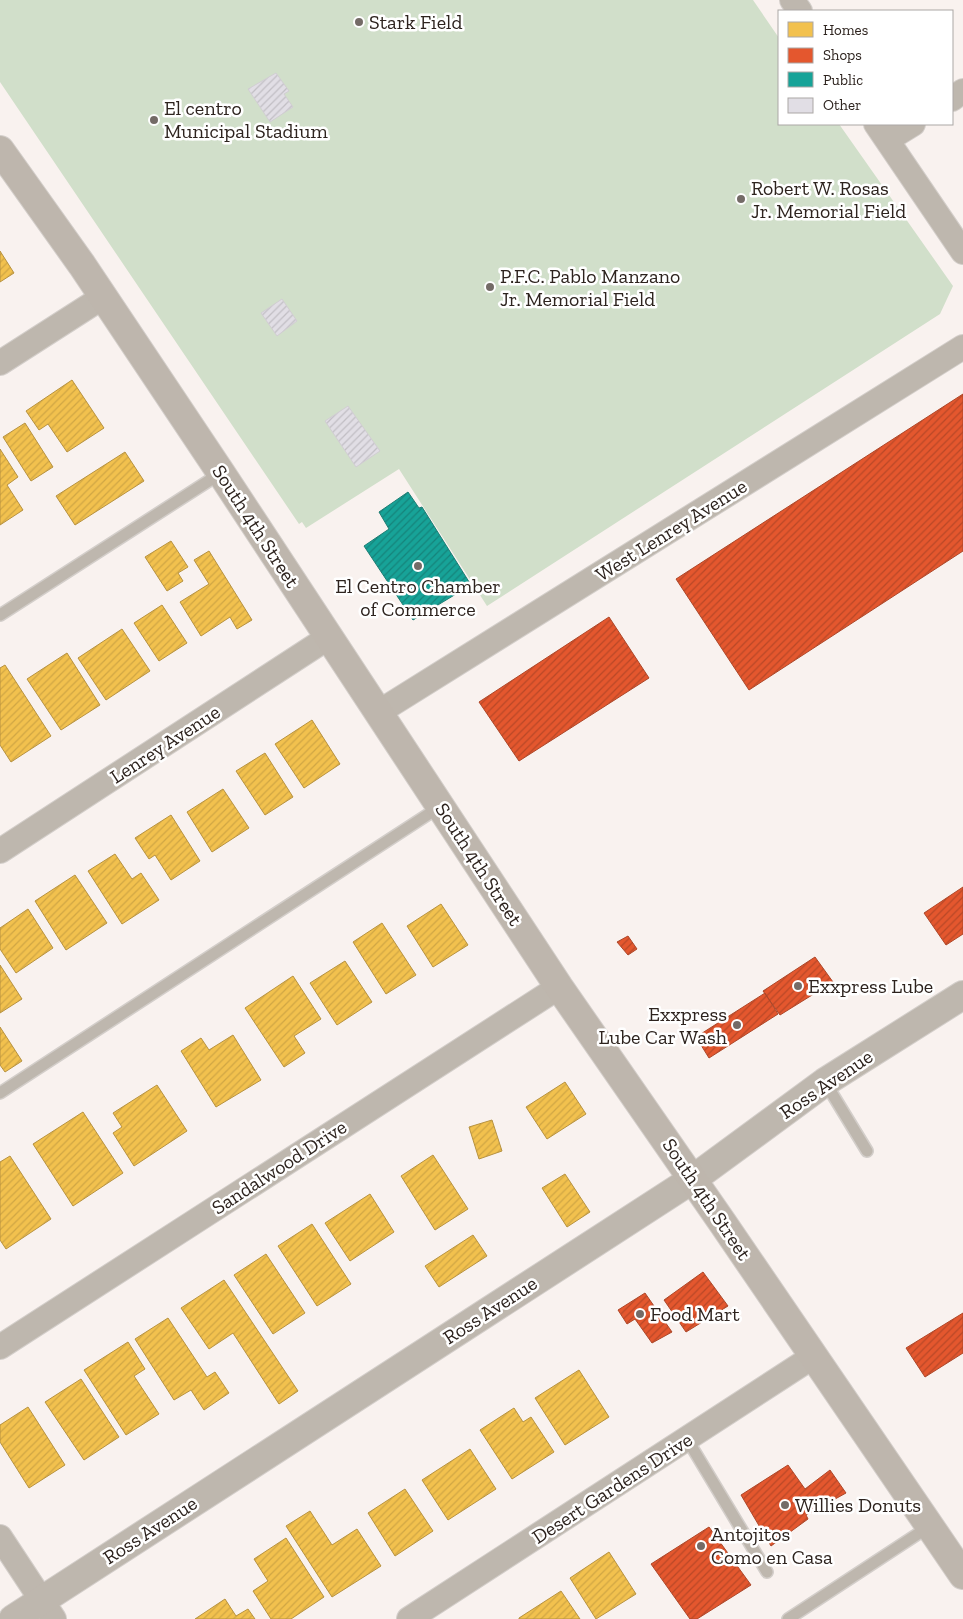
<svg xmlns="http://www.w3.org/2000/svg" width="963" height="1619" font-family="'Zilla Slab',serif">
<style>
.green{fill:#d1dfca}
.homes{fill:url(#homes-hatch);stroke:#b79240}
.shops{fill:url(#shops-hatch);stroke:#ad4729}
.public{fill:url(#public-hatch);stroke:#1e7d73}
.building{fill:url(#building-hatch);stroke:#d1ced2}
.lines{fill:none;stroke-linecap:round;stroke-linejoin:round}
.service-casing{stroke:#d3ceca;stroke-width:14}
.minor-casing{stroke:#d3ceca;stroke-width:26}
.tertiary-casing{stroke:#d3ceca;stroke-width:30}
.secondary-casing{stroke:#d3ceca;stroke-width:30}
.service{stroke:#beb7ae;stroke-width:11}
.minor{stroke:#beb7ae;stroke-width:24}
.tertiary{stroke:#beb7ae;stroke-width:28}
.secondary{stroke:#beb6ad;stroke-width:28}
.poi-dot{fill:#746b67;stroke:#fff;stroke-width:2}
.labels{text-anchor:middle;stroke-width:5;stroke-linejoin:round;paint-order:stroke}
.poi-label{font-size:20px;fill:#2d231e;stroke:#fff;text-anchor:start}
.street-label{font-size:20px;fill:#2d231e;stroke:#fff}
</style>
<defs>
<pattern id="homes-hatch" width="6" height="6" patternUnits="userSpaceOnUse" patternTransform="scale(1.25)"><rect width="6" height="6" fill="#f2c14e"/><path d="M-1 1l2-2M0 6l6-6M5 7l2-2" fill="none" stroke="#d0a644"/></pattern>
<pattern id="shops-hatch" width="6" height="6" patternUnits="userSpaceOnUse" patternTransform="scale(1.25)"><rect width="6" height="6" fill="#e4572e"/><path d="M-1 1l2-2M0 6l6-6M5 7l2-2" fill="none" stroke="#b94827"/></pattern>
<pattern id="public-hatch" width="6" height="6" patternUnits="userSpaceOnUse" patternTransform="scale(1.25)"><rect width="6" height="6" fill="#17a398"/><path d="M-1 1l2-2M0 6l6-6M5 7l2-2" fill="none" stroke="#15847b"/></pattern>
<pattern id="building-hatch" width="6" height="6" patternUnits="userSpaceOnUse" patternTransform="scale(1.25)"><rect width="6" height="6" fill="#e1dee5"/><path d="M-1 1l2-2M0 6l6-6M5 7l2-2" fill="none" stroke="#c1bec4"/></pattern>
</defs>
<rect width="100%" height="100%" fill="#f9f2ef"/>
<path class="green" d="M 0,0 L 753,0 L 779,38 L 779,124 L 839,124 L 953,286 L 940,314 L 487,606 L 399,469 L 306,528 L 302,522 L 299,524 L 0,82 Z"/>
<path class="homes" d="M 0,251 L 14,273 L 0,282 Z
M 72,380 L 104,428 L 67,452 L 48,424 L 39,430 L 26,411 Z
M 25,423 L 53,467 L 31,481 L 3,437 Z
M 0,449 L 18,477 L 7,485 L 23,510 L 0,525 Z
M 125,452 L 144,481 L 75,525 L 56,496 Z
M 171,541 L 188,567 L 178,573 L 183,581 L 167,591 L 145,557 Z
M 209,551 L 252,620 L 237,629 L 230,617 L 201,636 L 180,602 L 209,584 L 194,560 Z
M 162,605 L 187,643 L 159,661 L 134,623 Z
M 122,629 L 150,671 L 106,700 L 78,658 Z
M 67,653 L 100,705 L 61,730 L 27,679 Z
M 5,665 L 51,736 L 11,762 L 0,745 L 0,668 Z
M 312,720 L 340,764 L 304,788 L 275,744 Z
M 265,753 L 293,797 L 265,815 L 236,771 Z
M 223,789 L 249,828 L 212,852 L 187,812 Z
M 171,815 L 200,861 L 171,880 L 155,855 L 149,859 L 135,838 Z
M 115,854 L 132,879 L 141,873 L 159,900 L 122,924 L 88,871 Z
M 75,875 L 107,923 L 66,950 L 35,901 Z
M 441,904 L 468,945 L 433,967 L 407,926 Z
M 28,909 L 53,948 L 16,973 L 0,949 L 0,928 Z
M 382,923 L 416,975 L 386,994 L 353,942 Z
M 345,961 L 372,1002 L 337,1025 L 310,983 Z
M 0,965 L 22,999 L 0,1013 Z
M 293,976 L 321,1019 L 294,1036 L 305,1053 L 284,1067 L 245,1008 Z
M 0,1027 L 22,1061 L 5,1072 L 0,1065 Z
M 233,1035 L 261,1080 L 216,1107 L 181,1051 L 201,1038 L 209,1050 Z
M 565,1082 L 586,1114 L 547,1139 L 526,1107 Z
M 157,1085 L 187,1131 L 134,1166 L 113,1133 L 122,1127 L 113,1113 Z
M 83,1112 L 123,1173 L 73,1206 L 33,1144 Z
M 492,1120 L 502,1151 L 479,1159 L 469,1127 Z
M 433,1155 L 468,1209 L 435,1230 L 401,1176 Z
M 10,1156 L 51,1219 L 6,1249 L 0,1240 L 0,1162 Z
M 565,1174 L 590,1212 L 567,1227 L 542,1188 Z
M 370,1194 L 394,1232 L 350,1261 L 325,1223 Z
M 312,1224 L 351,1284 L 317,1306 L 278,1246 Z
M 473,1235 L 487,1256 L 439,1287 L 425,1266 Z
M 266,1254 L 305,1313 L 273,1334 L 234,1275 Z
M 224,1280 L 298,1391 L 279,1404 L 233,1333 L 209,1349 L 181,1308 Z
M 168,1318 L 207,1377 L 215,1372 L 229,1393 L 204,1410 L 191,1390 L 174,1400 L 135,1339 Z
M 128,1342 L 145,1369 L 134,1376 L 159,1414 L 126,1435 L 84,1370 Z
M 579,1370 L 609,1417 L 565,1445 L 535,1398 Z
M 81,1379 L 119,1437 L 84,1460 L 45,1402 Z
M 28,1407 L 65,1465 L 29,1488 L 0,1442 L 0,1425 Z
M 514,1408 L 523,1422 L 531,1417 L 554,1452 L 512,1479 L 480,1430 Z
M 470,1449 L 496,1489 L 448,1520 L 422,1480 Z
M 405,1489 L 433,1531 L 395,1556 L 368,1513 Z
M 310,1511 L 332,1545 L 357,1529 L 381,1566 L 332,1597 L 286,1526 Z
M 286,1538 L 324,1597 L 291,1619 L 271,1619 L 253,1591 L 268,1581 L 254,1559 Z
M 609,1552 L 636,1594 L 596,1619 L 570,1578 Z
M 561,1591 L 580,1619 L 519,1619 L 519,1618 Z
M 225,1599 L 236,1616 L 248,1609 L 255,1619 L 195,1619 Z"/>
<path class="shops" d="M 963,394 L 963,551 L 749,690 L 676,579 Z
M 609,617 L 649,678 L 519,761 L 479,702 Z
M 963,887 L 963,934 L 946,945 L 924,913 Z
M 628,936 L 637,949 L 628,955 L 617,942 Z
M 815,957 L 833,982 L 780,1015 L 763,991 Z
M 765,993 L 778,1014 L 709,1058 L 696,1037 Z
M 703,1272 L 728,1306 L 686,1332 L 664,1300 Z
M 645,1293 L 672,1332 L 652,1343 L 635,1319 L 627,1324 L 618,1310 Z
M 963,1313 L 963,1353 L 925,1377 L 906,1348 Z
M 788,1465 L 805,1489 L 830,1470 L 846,1493 L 806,1515 L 808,1519 L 771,1546 L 741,1495 Z
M 709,1527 L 751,1585 L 697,1619 L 690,1619 L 651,1564 Z"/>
<path class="public" d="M 408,492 L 419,508 L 422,507 L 471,585 L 413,620 L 364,546 L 389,529 L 379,512 Z"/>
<path class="building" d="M 276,73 L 289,91 L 284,94 L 293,107 L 270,122 L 248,89 Z
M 282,299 L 297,321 L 277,336 L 261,313 Z
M 348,406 L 380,451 L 356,467 L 325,421 Z"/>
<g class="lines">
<defs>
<path id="service" d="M 0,615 L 221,473
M 825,1082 L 867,1151
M 0,1093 L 441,806
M 687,1439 L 767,1572
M 788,1619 L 930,1526"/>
<path id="minor" d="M 792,0 L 800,11
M 952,99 L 963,91
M 876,124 L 963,252
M 887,140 L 913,124
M 0,363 L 103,297
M 379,712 L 963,347
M 0,851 L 329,637
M 0,1347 L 559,987
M 0,1537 L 54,1619
M 409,1619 L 814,1356"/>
<path id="tertiary" d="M 13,1619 L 693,1179 L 825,1082 L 963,995"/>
<path id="secondary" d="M 0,150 L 82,265 L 221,473 L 559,987 L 722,1222 L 963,1575"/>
</defs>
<use href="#service" class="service-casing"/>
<use href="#minor" class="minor-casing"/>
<use href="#tertiary" class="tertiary-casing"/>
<use href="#secondary" class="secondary-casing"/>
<use href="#service" class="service"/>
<use href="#minor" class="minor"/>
<use href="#tertiary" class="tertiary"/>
<use href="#secondary" class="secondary"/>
</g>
<g class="poi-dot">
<circle cx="359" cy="22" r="5"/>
<circle cx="154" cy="120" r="5"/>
<circle cx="741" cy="199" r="5"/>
<circle cx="490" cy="287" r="5"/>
<circle cx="418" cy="566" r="5"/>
<circle cx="798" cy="986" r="5"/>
<circle cx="737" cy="1025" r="5"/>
<circle cx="640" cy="1314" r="5"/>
<circle cx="785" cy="1505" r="5"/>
<circle cx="701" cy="1546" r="5"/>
</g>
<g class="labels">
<g class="poi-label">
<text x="369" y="29">Stark Field</text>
<text x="164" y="115">El centro<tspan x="164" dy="23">Municipal Stadium</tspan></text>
<text x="751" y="195">Robert W. Rosas<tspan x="751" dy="23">Jr. Memorial Field</tspan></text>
<text x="500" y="283">P.F.C. Pablo Manzano<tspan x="500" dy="23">Jr. Memorial Field</tspan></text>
<text x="418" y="593" text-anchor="middle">El Centro Chamber<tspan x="418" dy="23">of Commerce</tspan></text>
<text x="808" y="993">Exxpress Lube</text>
<text x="727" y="1021" text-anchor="end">Exxpress<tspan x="727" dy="23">Lube Car Wash</tspan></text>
<text x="650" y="1321">Food Mart</text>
<text x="795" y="1512">Willies Donuts</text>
<text x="711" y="1541">Antojitos<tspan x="711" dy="23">Como en Casa</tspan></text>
</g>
<g class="street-label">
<text transform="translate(256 526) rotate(57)" y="7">South 4th Street</text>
<text transform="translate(671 530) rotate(-32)" y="7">West Lenrey Avenue</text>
<text transform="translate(165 744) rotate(-33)" y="7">Lenrey Avenue</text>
<text transform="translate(479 864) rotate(57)" y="7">South 4th Street</text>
<text transform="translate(826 1084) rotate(-34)" y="7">Ross Avenue</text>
<text transform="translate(279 1167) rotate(-33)" y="7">Sandalwood Drive</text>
<text transform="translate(707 1199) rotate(56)" y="7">South 4th Street</text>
<text transform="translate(490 1310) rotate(-33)" y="7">Ross Avenue</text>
<text transform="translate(612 1488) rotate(-33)" y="7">Desert Gardens Drive</text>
<text transform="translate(150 1530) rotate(-33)" y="7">Ross Avenue</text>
</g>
</g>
<rect x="778" y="10" width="175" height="115" fill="#ffffff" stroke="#aba7a5"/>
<rect x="788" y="22" width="25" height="15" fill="#f2c14e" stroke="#aba7a5"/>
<text x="823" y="35" font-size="15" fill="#2d231e">Homes</text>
<rect x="788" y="48" width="25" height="15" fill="#e4572e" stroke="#aba7a5"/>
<text x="823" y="60" font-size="15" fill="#2d231e">Shops</text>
<rect x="788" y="72" width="25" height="15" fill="#17a398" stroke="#aba7a5"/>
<text x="823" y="85" font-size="15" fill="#2d231e">Public</text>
<rect x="788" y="98" width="25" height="15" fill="#e1dee5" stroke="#aba7a5"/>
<text x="823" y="110" font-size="15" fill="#2d231e">Other</text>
</svg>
